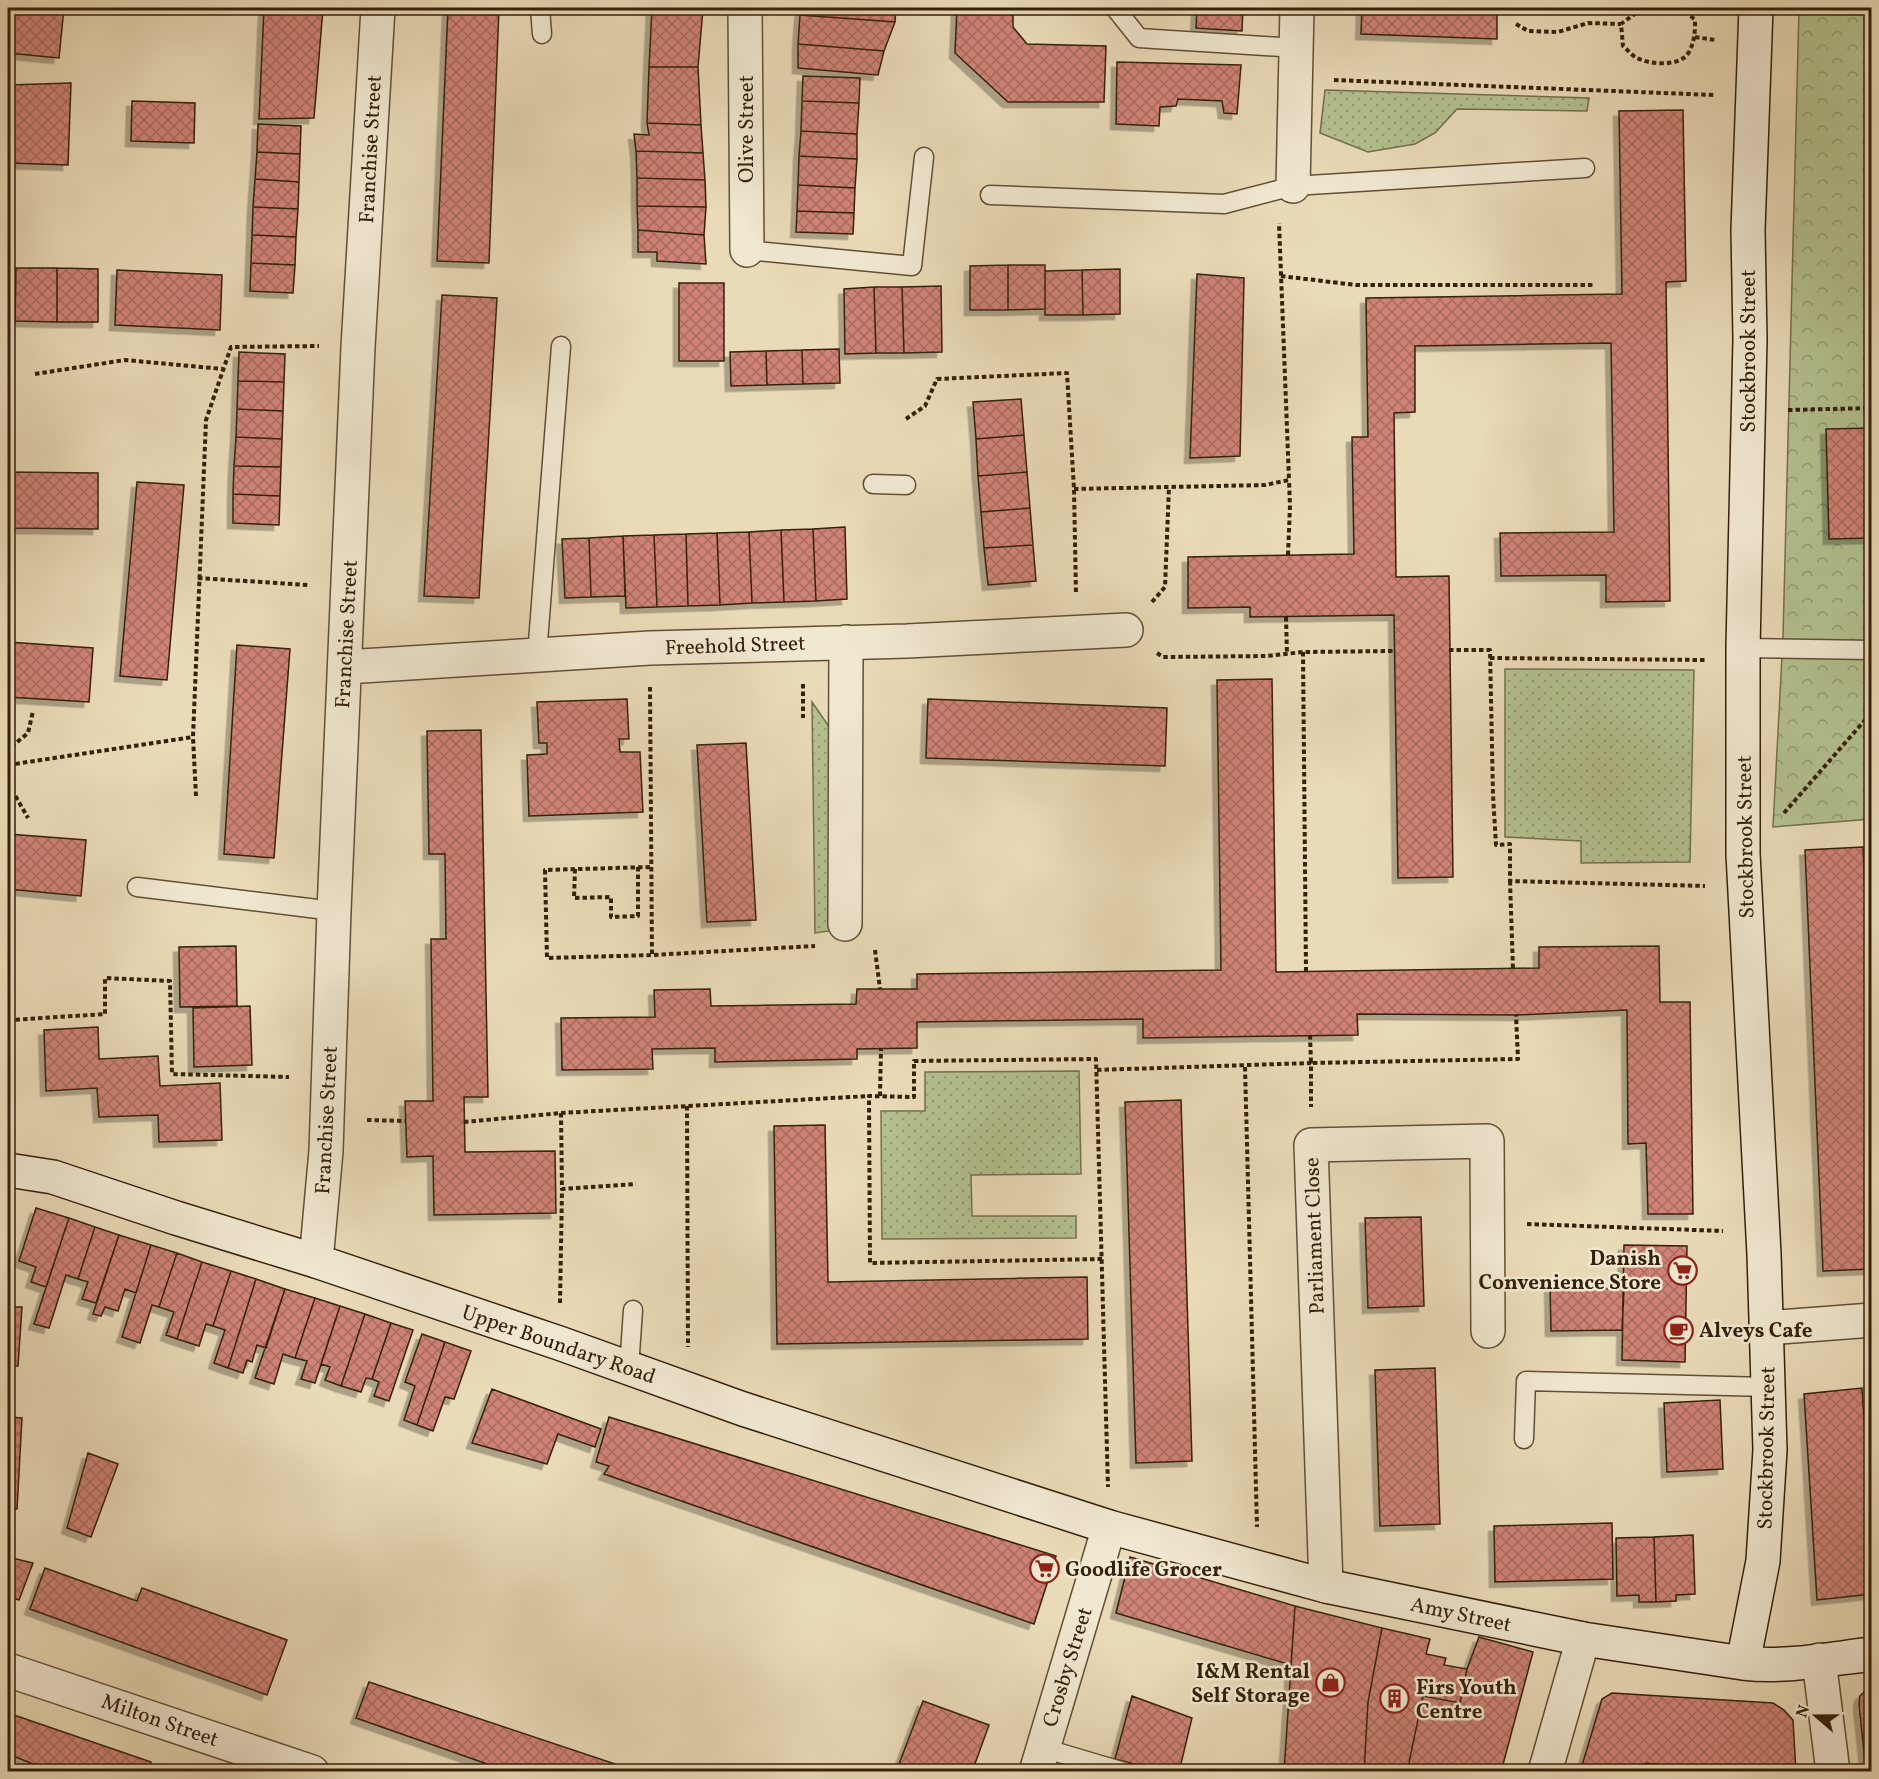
<svg xmlns="http://www.w3.org/2000/svg" width="1879" height="1779" font-family="Vollkorn,serif">
<style>
.grass{fill:url(#grass-dots);stroke:#74704e;stroke-width:1.5}
.park{fill:url(#park-crowns);stroke:#74704e;stroke-width:1.5}
.building{fill:url(#building-cross-hatch);stroke:#35200b;stroke-width:1.5;filter:url(#shadow)}
.lines{fill:none;stroke-linecap:round;stroke-linejoin:round}
.lane-casing{stroke:#624f36;stroke-width:21}
.street-casing{stroke:#624f36;stroke-width:36}
.secondary-casing{stroke:#35200b;stroke-width:36}
.path{stroke:#35200b;stroke-width:4;stroke-dasharray:4.5 3;stroke-linecap:butt}
.lane{stroke:#f1e8d1;stroke-width:18}
.street{stroke:#f1e8d1;stroke-width:33}
.secondary{stroke:#f1e8d1;stroke-width:33}
.labels{text-anchor:middle;stroke-width:5;stroke-linejoin:round;paint-order:stroke}
.street-label{font-size:21px;fill:#35200b;stroke:#f1e8d1}
.poi-label{font-size:21px;font-weight:bold;fill:#35200b;stroke:#f1e8d1;text-anchor:start}
</style>
<defs>
<pattern id="grass-dots" width="8" height="8" patternUnits="userSpaceOnUse" patternTransform="scale(1.5)"><rect width="8" height="8" fill="#b4c190"/><path d="M2 2h.1M6 6h.1" fill="none" stroke="#939c74" stroke-width="1.8" stroke-linecap="round"/></pattern>
<pattern id="park-crowns" width="20" height="18" patternUnits="userSpaceOnUse" patternTransform="scale(1.5)"><rect width="20" height="18" fill="#b4c190"/><path d="M2 6a3 3 0 1 1 6 0M12 15a3 3 0 1 1 6 0" fill="none" stroke="#939c74"/></pattern>
<pattern id="building-cross-hatch" width="8" height="8" patternUnits="userSpaceOnUse" patternTransform="scale(1.5)"><rect width="8" height="8" fill="#cf8376"/><path d="M0 0l8 8M0 8l8-8" fill="none" stroke="#a96b5f"/></pattern>
<filter id="shadow"><feDropShadow dx="-5.5" dy="5.5" stdDeviation="0" flood-color="#0004"/></filter>
</defs>
<rect width="100%" height="100%" fill="#eadbb8"/>
<filter id="stains"><feTurbulence type="fractalNoise" baseFrequency=".00333" numOctaves="4"/><feColorMatrix values="0 0 0 0 .2 0 0 0 0 .09 0 0 0 0 .02 0 0 0 .5 -.17"/></filter>
<radialGradient id="worn" r=".72"><stop offset=".6" stop-color="#630" stop-opacity="0"/><stop offset="1" stop-color="#630" stop-opacity=".3"/></radialGradient>
<path class="grass" d="M 1325,90 L 1589,98 L 1587,111 L 1457,109 L 1435,133 L 1415,144 L 1368,152 L 1320,133 Z
M 1505,669 L 1694,670 L 1690,862 L 1581,863 L 1581,841 L 1505,837 Z
M 812,702 L 834,734 L 835,930 L 815,933 Z
M 1079,1071 L 1081,1174 L 971,1175 L 972,1216 L 1076,1216 L 1076,1238 L 882,1239 L 881,1111 L 925,1111 L 925,1072 Z"/>
<path class="park" d="M 1799,8 L 1871,8 L 1871,819 L 1773,827 L 1783,637 Z"/>
<path class="building" d="M 8,8 L 64,8 L 59,58 L 8,53 Z
M 264,8 L 323,8 L 314,118 L 259,119 Z
M 448,8 L 499,8 L 489,263 L 437,261 Z
M 652,8 L 703,9 L 698,67 L 649,67 Z
M 801,8 L 896,8 L 895,22 L 800,15 Z
M 957,8 L 1013,8 L 1013,27 L 1027,44 L 1106,46 L 1104,102 L 1008,102 L 955,53 Z
M 1197,8 L 1243,8 L 1242,31 L 1196,28 Z
M 1362,8 L 1497,8 L 1497,39 L 1361,34 Z
M 800,15 L 895,22 L 884,51 L 798,44 Z
M 798,44 L 884,51 L 878,75 L 798,68 Z
M 1117,62 L 1241,65 L 1237,114 L 1224,113 L 1222,101 L 1178,99 L 1176,106 L 1160,107 L 1159,126 L 1116,124 Z
M 649,67 L 698,67 L 701,125 L 647,123 Z
M 803,76 L 860,78 L 859,103 L 802,101 Z
M 71,83 L 68,165 L 8,163 L 8,85 Z
M 132,101 L 195,103 L 194,143 L 131,141 Z
M 802,101 L 859,103 L 857,134 L 801,131 Z
M 1683,110 L 1686,281 L 1666,282 L 1670,601 L 1606,602 L 1606,575 L 1501,576 L 1500,533 L 1614,532 L 1611,343 L 1415,346 L 1415,412 L 1394,413 L 1396,577 L 1449,576 L 1453,877 L 1398,878 L 1394,615 L 1250,617 L 1250,607 L 1188,608 L 1188,557 L 1354,554 L 1352,437 L 1368,437 L 1366,298 L 1622,294 L 1619,111 Z
M 647,123 L 701,125 L 703,153 L 636,151 L 634,134 L 649,135 Z
M 258,124 L 301,126 L 300,154 L 257,152 Z
M 801,131 L 857,134 L 857,159 L 799,156 Z
M 636,151 L 703,153 L 705,180 L 637,178 Z
M 257,152 L 300,154 L 299,182 L 255,179 Z
M 799,156 L 857,159 L 855,188 L 798,185 Z
M 637,178 L 705,180 L 706,207 L 637,206 Z
M 255,179 L 299,182 L 298,209 L 253,207 Z
M 798,185 L 855,188 L 854,213 L 797,211 Z
M 637,206 L 706,207 L 704,235 L 638,230 Z
M 253,207 L 298,209 L 296,237 L 252,235 Z
M 797,211 L 854,213 L 853,234 L 796,232 Z
M 638,230 L 704,235 L 706,264 L 657,261 L 657,252 L 638,252 Z
M 252,235 L 296,237 L 295,265 L 251,263 Z
M 251,263 L 295,265 L 293,293 L 250,291 Z
M 1008,265 L 1008,310 L 970,310 L 970,266 Z
M 1008,265 L 1045,265 L 1045,309 L 1008,310 Z
M 8,268 L 16,268 L 15,321 L 8,321 Z
M 16,268 L 57,268 L 57,322 L 15,321 Z
M 57,268 L 98,269 L 98,322 L 57,322 Z
M 1120,269 L 1120,314 L 1083,315 L 1082,270 Z
M 117,270 L 222,275 L 220,330 L 115,325 Z
M 1082,270 L 1083,315 L 1045,315 L 1045,271 Z
M 1197,274 L 1244,278 L 1240,456 L 1190,458 Z
M 679,283 L 724,283 L 724,361 L 679,361 Z
M 941,286 L 942,352 L 904,353 L 902,287 Z
M 874,287 L 876,353 L 845,354 L 844,289 Z
M 874,287 L 902,287 L 904,353 L 876,353 Z
M 442,295 L 497,298 L 479,598 L 424,596 Z
M 839,349 L 840,383 L 803,384 L 802,350 Z
M 802,350 L 803,384 L 767,385 L 766,351 Z
M 766,351 L 767,385 L 731,386 L 730,352 Z
M 239,352 L 285,354 L 284,382 L 238,381 Z
M 238,381 L 284,382 L 283,411 L 237,409 Z
M 1021,399 L 1024,435 L 976,439 L 973,402 Z
M 237,409 L 283,411 L 282,439 L 236,437 Z
M 1872,428 L 1872,538 L 1829,539 L 1826,429 Z
M 1024,435 L 1027,472 L 978,476 L 976,439 Z
M 236,437 L 282,439 L 281,467 L 234,466 Z
M 234,466 L 281,467 L 280,496 L 233,494 Z
M 8,472 L 98,473 L 98,529 L 8,528 Z
M 1027,472 L 1030,508 L 981,512 L 978,476 Z
M 137,482 L 184,485 L 167,680 L 120,676 Z
M 233,494 L 280,496 L 279,525 L 233,523 Z
M 1030,508 L 1033,545 L 984,548 L 981,512 Z
M 845,527 L 847,599 L 816,601 L 813,529 Z
M 813,529 L 816,601 L 784,602 L 781,530 Z
M 781,530 L 784,602 L 752,603 L 749,532 Z
M 749,532 L 752,603 L 720,605 L 717,533 Z
M 717,533 L 720,605 L 688,606 L 686,534 Z
M 686,534 L 688,606 L 657,607 L 654,535 Z
M 654,535 L 657,607 L 626,608 L 623,536 Z
M 623,536 L 625,596 L 591,597 L 589,538 Z
M 589,538 L 591,597 L 565,598 L 562,539 Z
M 1033,545 L 1036,581 L 988,585 L 984,548 Z
M 8,642 L 93,648 L 89,702 L 8,697 Z
M 237,645 L 290,649 L 274,858 L 224,854 Z
M 1272,679 L 1276,972 L 1539,968 L 1539,947 L 1659,946 L 1660,1002 L 1690,1002 L 1693,1214 L 1648,1214 L 1646,1143 L 1628,1144 L 1627,1010 L 1516,1015 L 1357,1014 L 1358,1035 L 1143,1038 L 1143,1019 L 917,1022 L 917,1048 L 857,1049 L 857,1059 L 715,1062 L 715,1048 L 652,1049 L 653,1069 L 562,1070 L 561,1018 L 655,1017 L 654,990 L 710,989 L 711,1006 L 856,1004 L 857,989 L 917,989 L 917,974 L 1221,970 L 1217,680 Z
M 627,699 L 629,739 L 619,739 L 620,752 L 640,752 L 643,812 L 529,816 L 527,755 L 547,754 L 547,743 L 539,743 L 537,702 Z
M 928,699 L 1167,708 L 1165,766 L 926,758 Z
M 481,730 L 488,1097 L 464,1097 L 465,1152 L 555,1151 L 556,1213 L 434,1215 L 433,1156 L 407,1157 L 405,1101 L 433,1101 L 431,939 L 446,939 L 445,854 L 429,854 L 427,731 Z
M 746,743 L 756,920 L 707,922 L 697,745 Z
M 8,834 L 86,840 L 81,896 L 8,889 Z
M 1863,847 L 1872,1049 L 1872,1269 L 1823,1271 L 1805,850 Z
M 236,946 L 237,1006 L 180,1007 L 179,947 Z
M 250,1006 L 252,1065 L 194,1067 L 193,1008 Z
M 98,1027 L 99,1059 L 158,1056 L 160,1086 L 220,1083 L 222,1140 L 159,1142 L 158,1115 L 99,1117 L 97,1088 L 46,1091 L 44,1030 Z
M 1181,1100 L 1192,1461 L 1136,1463 L 1125,1102 Z
M 825,1125 L 828,1282 L 1087,1277 L 1088,1339 L 777,1344 L 774,1126 Z
M 36,1208 L 69,1218 L 46,1287 L 31,1282 L 36,1267 L 19,1261 Z
M 1421,1217 L 1424,1306 L 1368,1308 L 1365,1218 Z
M 69,1218 L 95,1227 L 78,1279 L 66,1275 L 49,1328 L 34,1324 Z
M 95,1227 L 119,1235 L 96,1303 L 82,1299 L 88,1282 L 78,1279 Z
M 119,1235 L 151,1245 L 136,1293 L 125,1289 L 118,1311 L 105,1307 L 101,1316 L 93,1314 Z
M 151,1245 L 177,1253 L 159,1307 L 152,1305 L 140,1343 L 122,1337 Z
M 1624,1245 L 1687,1246 L 1685,1362 L 1622,1360 Z
M 177,1253 L 202,1262 L 177,1339 L 166,1335 L 174,1312 L 159,1307 Z
M 202,1262 L 231,1271 L 213,1326 L 206,1324 L 199,1346 L 177,1339 Z
M 231,1271 L 256,1279 L 228,1368 L 214,1363 L 225,1330 L 213,1326 Z
M 256,1279 L 285,1289 L 266,1348 L 257,1345 L 252,1362 L 247,1360 L 243,1373 L 228,1368 Z
M 1550,1287 L 1624,1289 L 1622,1330 L 1551,1331 Z
M 285,1289 L 315,1298 L 295,1358 L 283,1354 L 274,1384 L 255,1378 Z
M 315,1298 L 340,1306 L 315,1383 L 301,1379 L 307,1361 L 295,1358 Z
M 340,1306 L 365,1314 L 341,1386 L 325,1380 L 330,1367 L 321,1364 Z
M 8,1307 L 22,1307 L 18,1366 L 8,1366 Z
M 365,1314 L 391,1323 L 372,1379 L 366,1378 L 361,1392 L 341,1386 Z
M 391,1323 L 413,1330 L 389,1401 L 374,1396 L 379,1382 L 372,1379 Z
M 422,1334 L 445,1342 L 417,1425 L 404,1420 L 415,1386 L 405,1382 Z
M 445,1342 L 471,1351 L 454,1399 L 445,1397 L 433,1431 L 417,1425 Z
M 1435,1368 L 1440,1524 L 1380,1526 L 1375,1370 Z
M 1862,1388 L 1872,1541 L 1872,1594 L 1817,1600 L 1804,1394 Z
M 492,1389 L 601,1429 L 595,1447 L 558,1434 L 547,1464 L 472,1443 Z
M 1720,1400 L 1723,1469 L 1667,1472 L 1664,1403 Z
M 8,1417 L 22,1418 L 17,1509 L 8,1509 Z
M 609,1417 L 1056,1556 L 1034,1624 L 604,1474 L 609,1466 L 596,1462 Z
M 88,1453 L 118,1464 L 91,1537 L 67,1528 Z
M 1612,1523 L 1613,1579 L 1495,1582 L 1494,1526 Z
M 1693,1535 L 1695,1594 L 1676,1595 L 1676,1601 L 1656,1602 L 1654,1537 Z
M 1654,1537 L 1656,1602 L 1639,1602 L 1639,1595 L 1617,1596 L 1616,1538 Z
M 8,1557 L 33,1563 L 19,1600 L 8,1596 Z
M 1130,1557 L 1295,1606 L 1291,1665 L 1116,1613 Z
M 45,1568 L 137,1601 L 142,1588 L 287,1640 L 267,1695 L 30,1609 Z
M 1295,1606 L 1382,1628 L 1368,1702 L 1364,1772 L 1284,1772 Z
M 1382,1628 L 1430,1639 L 1426,1654 L 1446,1658 L 1444,1665 L 1467,1669 L 1460,1703 L 1423,1696 L 1407,1772 L 1364,1772 L 1368,1702 Z
M 1479,1637 L 1533,1652 L 1501,1772 L 1407,1772 L 1423,1696 L 1460,1703 L 1467,1669 Z
M 369,1682 L 639,1772 L 510,1772 L 356,1718 Z
M 1872,1688 L 1872,1772 L 1866,1772 L 1859,1704 L 1860,1696 L 1865,1691 Z
M 1612,1693 L 1773,1703 L 1784,1710 L 1793,1720 L 1796,1772 L 1725,1772 L 1646,1763 L 1643,1772 L 1580,1772 L 1602,1699 Z
M 1132,1696 L 1192,1718 L 1179,1772 L 1164,1772 L 1115,1759 Z
M 923,1701 L 989,1725 L 972,1772 L 896,1772 Z
M 8,1713 L 151,1762 L 148,1772 L 53,1772 L 8,1754 Z
M 165,1764 L 185,1772 L 162,1772 Z"/>
<g class="lines">
<defs>
<path id="lane" d="M 540,8 L 542,34
M 1115,8 L 1139,38 L 1296,48
M 990,195 L 1224,204 L 1293,186 L 1585,168
M 747,250 L 912,266 L 924,157
M 873,484 L 906,485
M 1743,648 L 1872,650
M 537,655 L 561,346
M 137,887 L 334,911
M 629,1368 L 633,1310
M 1524,1439 L 1526,1381 L 1768,1387
M 1043,1748 L 1124,1772"/>
<path id="street" d="M 745,8 L 747,250
M 1293,186 L 1297,8
M 345,667 L 650,648 L 907,641 L 1126,630
M 845,924 L 846,642
M 316,1261 L 326,1151 L 334,911 L 358,347 L 378,8
M 1767,1328 L 1872,1320
M 1326,1586 L 1311,1145 L 1487,1141 L 1488,1331
M 1819,1660 L 1833,1772
M 8,1670 L 312,1772
M 1036,1772 L 1109,1527
M 1545,1772 L 1583,1639"/>
<path id="secondary" d="M 8,1170 L 53,1177 L 176,1218 L 316,1261 L 559,1343 L 743,1409 L 1109,1527 L 1326,1586 L 1583,1639 L 1743,1663 C 1786,1668 1829,1659 1872,1654
M 1743,1663 L 1763,1561 L 1770,1450 L 1764,1254 L 1743,854 L 1743,648 L 1750,339 L 1748,230 L 1756,8"/>
</defs>
<use href="#lane" class="lane-casing"/>
<use href="#street" class="street-casing"/>
<use href="#secondary" class="secondary-casing"/>
<path class="path" d="M 1650,8 L 1640,10 L 1621,24 L 1623,46 C 1627,49 1632,56 1637,58 C 1651,65 1681,67 1689,52 C 1695,41 1695,31 1695,20 L 1683,9 L 1675,8
M 1516,24 L 1528,31 L 1558,32 L 1588,23 L 1621,24
M 1695,37 L 1715,40
M 1334,80 L 1714,95
M 1281,276 L 1356,285 L 1593,285
M 35,374 L 125,360 L 223,369
M 1788,410 L 1872,408
M 906,419 L 925,406 L 937,379 L 1067,373 L 1074,489 L 1076,594
M 1074,489 L 1265,485 L 1289,480 L 1279,223
M 1288,555 L 1290,506 L 1289,480
M 198,578 L 308,585
M 1152,602 L 1165,587 L 1169,487
M 1286,617 L 1287,654
M 1449,650 L 1490,650 L 1493,795 L 1496,845 L 1510,844 L 1510,881 L 1705,886
M 1303,652 L 1306,972
M 1157,653 L 1163,657 L 1267,656 L 1303,652 L 1394,651
M 1490,658 L 1705,660
M 803,684 L 803,718
M 650,687 L 652,955 L 815,946
M 8,765 L 193,737
M 8,776 L 10,748 L 28,733 L 33,711
M 8,783 L 28,818
M 196,796 L 193,737 L 206,420 L 231,347 L 319,346
M 1784,813 L 1872,712
M 650,867 L 545,870 L 547,958 L 652,955
M 575,869 L 574,898 L 611,897 L 611,917 L 638,916 L 638,867
M 1510,881 L 1513,969
M 875,950 L 880,989
M 8,1030 L 11,1020 L 105,1014 L 105,978 L 170,981 L 172,1074 L 289,1077
M 1310,1035 L 1311,1063 L 1518,1059 L 1516,1015
M 1245,1067 L 1257,1527
M 1097,1070 L 1311,1063 L 1311,1107
M 880,1096 L 881,1049
M 687,1106 L 688,1347
M 561,1113 L 562,1189 L 636,1184
M 367,1120 L 406,1121
M 464,1122 L 561,1113 L 869,1096
M 1527,1224 L 1723,1231
M 1102,1259 L 870,1263 L 869,1096 L 914,1097 L 914,1061 L 1096,1059 L 1108,1487
M 560,1303 L 562,1189"/>
<use href="#lane" class="lane"/>
<use href="#street" class="street"/>
<use href="#secondary" class="secondary"/>
</g>
<defs>
<symbol id="supermarket-ring" viewBox="-11 -11 22 22"><circle r="9.5" fill="#f1e8d1" stroke="#8f2418" stroke-width="1.5"/><path d="M-6-5.5h2.5l.6 2H6L4.5 2H-2.5L-4.4-4H-6ZM-1.5 3.2a1.3 1.3 0 1 0 .1 0ZM3 3.2a1.3 1.3 0 1 0 .1 0Z" fill="#8f2418"/></symbol>
<symbol id="cafe-ring" viewBox="-11 -11 22 22"><circle r="9.5" fill="#f1e8d1" stroke="#8f2418" stroke-width="1.5"/><path d="M-5.5-4.5H6V0H3Q3 3.5 0 3.5H-2.5Q-5.5 3.5-5.5 0ZM3-3.2v2h1.7v-2ZM-6 4.5H4V6H-6Z" fill="#8f2418"/></symbol>
<symbol id="shop-ring" viewBox="-11 -11 22 22"><circle r="9.5" fill="#f1e8d1" stroke="#8f2418" stroke-width="1.5"/><path d="M-5-2.5h2.3a2.7 3.5 0 0 1 5.4 0H5L5.5 6h-11ZM-1.5-2.5h3a1.5 2.3 0 0 0-3 0Z" fill="#8f2418"/></symbol>
<symbol id="building-ring" viewBox="-11 -11 22 22"><circle r="9.5" fill="#f1e8d1" stroke="#8f2418" stroke-width="1.5"/><path d="M-4-6H4V6H1V3H-1V6H-4ZM-2.5-4.3h1.7v1.8h-1.7ZM.8-4.3h1.7v1.8H.8ZM-2.5-1h1.7V.8h-1.7ZM.8-1h1.7V.8H.8Z" fill="#8f2418"/></symbol>
</defs>
<g fill-rule="evenodd">
<use href="#supermarket-ring" x="1666" y="1254" width="33" height="33"/>
<use href="#cafe-ring" x="1662" y="1314" width="33" height="33"/>
<use href="#supermarket-ring" x="1028" y="1552" width="33" height="33"/>
<use href="#shop-ring" x="1314" y="1666" width="33" height="33"/>
<use href="#building-ring" x="1378" y="1682" width="33" height="33"/>
</g>
<g class="labels">
<g class="street-label">
<text transform="translate(746 129) rotate(-90)" y="7">Olive Street</text>
<text transform="translate(370 149) rotate(-87)" y="7">Franchise Street</text>
<text transform="translate(1748 351) rotate(-90)" y="7">Stockbrook Street</text>
<text transform="translate(346 634) rotate(-87)" y="7">Franchise Street</text>
<text transform="translate(735 645) rotate(-2)" y="7">Freehold Street</text>
<text transform="translate(1745 837) rotate(-91)" y="7">Stockbrook Street</text>
<text transform="translate(326 1120) rotate(-87)" y="7">Franchise Street</text>
<text transform="translate(1314 1236) rotate(-92)" y="7">Parliament Close</text>
<text transform="translate(559 1344) rotate(19)" y="7">Upper Boundary Road</text>
<text transform="translate(1766 1448) rotate(-89)" y="7">Stockbrook Street</text>
<text transform="translate(1461 1614) rotate(12)" y="7">Amy Street</text>
<text transform="translate(1067 1667) rotate(-73)" y="7">Crosby Street</text>
<text transform="translate(160 1720) rotate(19)" y="7">Milton Street</text>
</g>
<g class="poi-label">
<text x="1661" y="1265" text-anchor="end">Danish<tspan x="1661" dy="24">Convenience Store</tspan></text>
<text x="1699" y="1337">Alveys Cafe</text>
<text x="1065" y="1576">Goodlife Grocer</text>
<text x="1310" y="1678" text-anchor="end">I&amp;M Rental<tspan x="1310" dy="24">Self Storage</tspan></text>
<text x="1416" y="1694">Firs Youth<tspan x="1416" dy="24">Centre</tspan></text>
</g>
</g>
<rect width="1879" height="1779" fill="none" stroke="#eadbb8" stroke-width="30"/>
<rect x="9" y="9" width="1861" height="1761" fill="none" stroke="#35200b" stroke-width="3"/>
<rect x="15" y="15" width="1849" height="1749" fill="none" stroke="#35200b" stroke-width="1.5"/>
<g transform="translate(1816 1716) rotate(290)" stroke="#f1e8d1" stroke-width="4.5" paint-order="stroke">
<path d="M0-4.5L10 22L0 15L-10 22Z" fill="#35200b"/>
<text y="-9" font-size="16" font-weight="bold" text-anchor="middle" fill="#35200b">N</text>
</g>
<rect width="100%" height="100%" filter="url(#stains)"/>
<rect width="100%" height="100%" fill="url(#worn)"/>
</svg>
